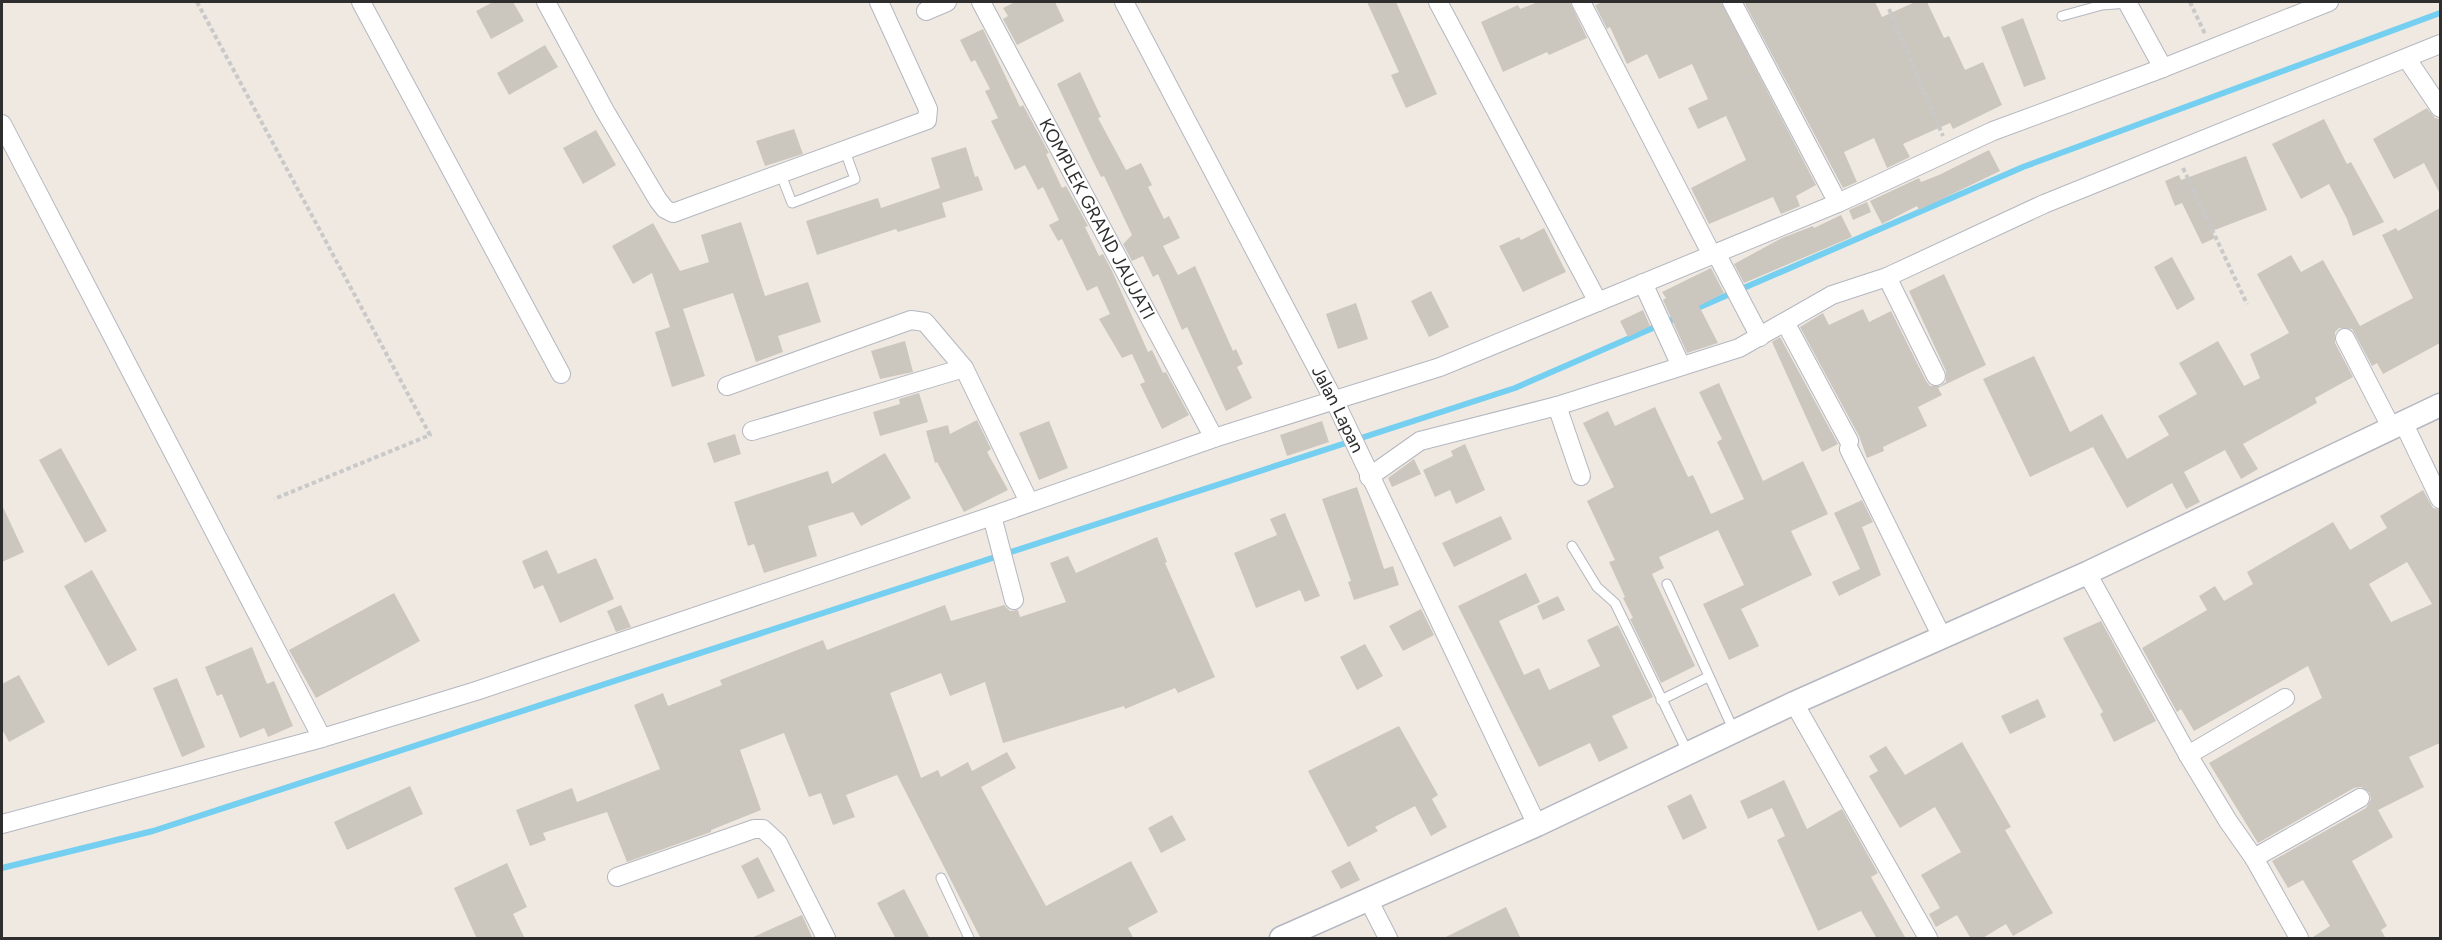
<svg xmlns="http://www.w3.org/2000/svg" width="2442" height="940" font-family="Figtree,sans-serif">
<style>
.lines{fill:none;stroke-linecap:round;stroke-linejoin:round}
.stream{stroke:#75cff0;stroke-width:6}
.building{fill:#cbc7bf;fill-rule:evenodd}
.service-casing{stroke:#b4b7c1;stroke-width:11}
.minor-casing{stroke:#b4b7c1;stroke-width:20}
.tertiary-casing{stroke:#b4b7c1;stroke-width:25}
.path{stroke:#c9c9c9;stroke-width:4;stroke-dasharray:4.5 3;stroke-linecap:butt}
.service{stroke:#fff;stroke-width:9}
.minor{stroke:#fff;stroke-width:18}
.tertiary{stroke:#fff;stroke-width:22}
.labels{text-anchor:middle;stroke-width:6;stroke-linejoin:round;paint-order:stroke}
.street-label{font-size:18px;fill:#2e2e2e;stroke:#fff}
</style>
<rect width="100%" height="100%" fill="#efe9e1"/>
<g class="lines">
<path class="stream" d="M 1693,310 L 2023,167 L 2440,13
M 2,868 L 153,831 L 1515,388 L 1678,317"/>
</g>
<path class="building" d="M 493,2 L 513,2 L 524,21 L 491,39 L 476,11 Z
M 1015,2 L 1055,2 L 1064,21 L 1017,45 L 1003,19 L 1008,16 L 1003,8 Z
M 1367,2 L 1396,2 L 1437,94 L 1406,108 L 1391,75 L 1399,72 Z
M 1538,2 L 1570,2 L 1587,38 L 1549,55 L 1547,52 L 1503,72 L 1481,22 L 1518,5 L 1520,9 Z
M 1603,2 L 1721,2 L 1816,185 L 1796,196 L 1800,206 L 1781,214 L 1773,197 L 1709,224 L 1691,188 L 1746,160 L 1726,116 L 1698,129 L 1688,108 L 1708,99 L 1692,64 L 1659,79 L 1647,54 L 1627,64 L 1610,27 L 1607,29 L 1595,5 Z
M 1744,2 L 1875,2 L 1882,17 L 1915,2 L 1927,2 L 1944,38 L 1949,36 L 1965,70 L 1983,62 L 2002,105 L 1953,129 L 1950,123 L 1903,144 L 1910,157 L 1887,168 L 1874,138 L 1844,152 L 1857,182 L 1843,188 Z
M 2023,18 L 2046,79 L 2024,87 L 2001,27 Z
M 983,29 L 1020,107 L 1023,105 L 1049,153 L 1046,154 L 1062,188 L 1066,186 L 1088,226 L 1085,227 L 1099,256 L 1103,254 L 1112,271 L 1148,352 L 1152,350 L 1163,373 L 1166,372 L 1189,415 L 1162,429 L 1140,384 L 1145,382 L 1132,354 L 1122,358 L 1099,319 L 1110,314 L 1097,286 L 1087,291 L 1062,239 L 1058,241 L 1049,225 L 1059,220 L 1043,187 L 1038,190 L 1025,165 L 1015,170 L 991,121 L 998,118 L 985,91 L 990,89 L 975,60 L 971,62 L 960,40 Z
M 545,45 L 558,67 L 509,95 L 497,73 Z
M 1080,72 L 1101,117 L 1098,118 L 1126,170 L 1141,163 L 1152,185 L 1148,187 L 1164,219 L 1169,216 L 1180,238 L 1163,246 L 1178,275 L 1195,266 L 1233,351 L 1236,349 L 1243,364 L 1237,367 L 1252,398 L 1226,411 L 1187,327 L 1182,330 L 1158,274 L 1153,277 L 1143,256 L 1132,261 L 1123,244 L 1132,235 L 1104,176 L 1101,177 L 1092,159 L 1057,84 Z
M 2427,108 L 2435,118 L 2440,119 L 2440,194 L 2424,163 L 2394,179 L 2373,139 Z
M 2324,119 L 2347,164 L 2351,162 L 2384,222 L 2353,236 L 2347,219 L 2329,184 L 2301,199 L 2272,144 Z
M 794,129 L 803,154 L 765,166 L 756,141 Z
M 596,130 L 616,165 L 583,184 L 563,148 Z
M 966,147 L 975,177 L 978,176 L 983,190 L 942,203 L 946,217 L 898,232 L 896,229 L 817,255 L 806,221 L 878,198 L 881,208 L 940,188 L 931,158 Z
M 1989,150 L 2000,171 L 1919,210 L 1917,206 L 1882,224 L 1870,201 L 1919,178 L 1921,182 L 1939,175 Z
M 2246,156 L 2267,210 L 2212,231 L 2215,238 L 2202,244 L 2182,203 L 2175,206 L 2165,181 L 2179,175 L 2181,180 Z
M 1867,202 L 1871,212 L 1853,220 L 1849,210 Z
M 2440,208 L 2440,343 L 2383,374 L 2377,363 L 2372,366 L 2352,329 L 2339,328 L 2335,332 L 2335,343 L 2353,377 L 2315,398 L 2317,403 L 2243,444 L 2258,469 L 2241,479 L 2225,450 L 2184,472 L 2200,502 L 2186,509 L 2172,483 L 2127,508 L 2093,447 L 2030,477 L 1983,379 L 2034,356 L 2070,432 L 2102,414 L 2127,459 L 2169,435 L 2158,416 L 2197,394 L 2179,363 L 2218,341 L 2244,386 L 2260,378 L 2250,354 L 2289,333 L 2257,274 L 2291,255 L 2301,272 L 2323,260 L 2360,326 L 2413,298 L 2382,235 L 2396,228 L 2398,231 Z
M 1841,215 L 1852,237 L 1744,283 L 1734,264 L 1782,238 L 1813,226 L 1814,228 Z
M 741,222 L 765,296 L 808,282 L 821,322 L 778,336 L 783,352 L 756,362 L 733,293 L 683,309 L 705,376 L 672,387 L 655,332 L 670,327 L 652,273 L 633,284 L 612,246 L 653,223 L 680,271 L 709,262 L 701,235 Z
M 1544,228 L 1566,272 L 1523,292 L 1499,246 L 1519,237 L 1521,240 Z
M 2172,257 L 2195,299 L 2177,310 L 2154,267 Z
M 1711,268 L 1724,293 L 1699,306 L 1718,343 L 1687,353 L 1663,300 L 1666,298 L 1662,292 Z
M 1944,274 L 1986,365 L 1938,388 L 1942,395 L 1918,407 L 1927,426 L 1883,447 L 1884,451 L 1867,458 L 1859,436 L 1800,327 L 1823,313 L 1829,325 L 1863,309 L 1869,322 L 1891,311 L 1926,381 L 1930,386 L 1940,386 L 1946,382 L 1946,371 L 1909,291 Z
M 1431,291 L 1449,327 L 1429,337 L 1411,301 Z
M 1356,303 L 1368,339 L 1338,349 L 1326,314 Z
M 1643,310 L 1650,326 L 1628,337 L 1620,321 Z
M 1780,337 L 1838,444 L 1822,452 L 1772,342 Z
M 905,341 L 913,372 L 880,379 L 871,351 Z
M 1719,383 L 1763,481 L 1803,461 L 1828,514 L 1791,531 L 1812,575 L 1741,609 L 1759,646 L 1729,660 L 1703,604 L 1744,585 L 1718,530 L 1659,557 L 1664,568 L 1652,574 L 1695,666 L 1661,683 L 1630,619 L 1633,618 L 1623,598 L 1625,597 L 1609,562 L 1615,560 L 1587,501 L 1614,487 L 1583,423 L 1608,411 L 1615,426 L 1655,407 L 1688,477 L 1693,475 L 1711,514 L 1744,499 L 1717,442 L 1722,439 L 1699,392 Z
M 919,393 L 928,422 L 880,436 L 873,412 L 900,404 L 899,399 Z
M 977,420 L 991,449 L 987,452 L 1008,490 L 964,512 L 937,462 L 935,463 L 926,431 L 948,425 L 950,434 Z
M 1049,421 L 1068,468 L 1039,480 L 1019,433 Z
M 1322,421 L 1329,442 L 1287,456 L 1280,435 Z
M 735,434 L 741,454 L 714,463 L 707,443 Z
M 1465,444 L 1485,490 L 1456,504 L 1450,490 L 1435,497 L 1423,470 L 1453,456 L 1451,451 Z
M 61,448 L 107,531 L 85,543 L 39,460 Z
M 885,453 L 911,498 L 861,526 L 853,512 L 808,526 L 817,556 L 764,573 L 754,544 L 748,546 L 734,502 L 828,471 L 832,484 Z
M 1414,459 L 1421,474 L 1392,487 L 1388,478 Z
M 1357,487 L 1384,569 L 1393,566 L 1399,585 L 1354,600 L 1348,582 L 1351,581 L 1322,499 Z
M 2423,490 L 2433,508 L 2440,510 L 2440,743 L 2409,757 L 2424,787 L 2378,810 L 2393,837 L 2352,861 L 2387,926 L 2381,930 L 2386,939 L 2310,939 L 2330,926 L 2303,880 L 2288,888 L 2272,861 L 2366,808 L 2371,799 L 2369,792 L 2361,787 L 2354,788 L 2258,843 L 2209,763 L 2322,698 L 2308,666 L 2194,731 L 2181,709 L 2177,712 L 2142,648 L 2207,610 L 2199,596 L 2215,586 L 2224,601 L 2253,584 L 2247,572 L 2333,522 L 2350,550 L 2387,528 L 2380,516 ZM 2407,562 L 2432,604 L 2391,622 L 2369,584 Z
M 1862,500 L 1873,522 L 1862,527 L 1881,575 L 1839,596 L 1832,582 L 1860,569 L 1834,513 Z
M 2,505 L 24,552 L 2,562 Z
M 1285,513 L 1320,596 L 1305,602 L 1300,590 L 1256,608 L 1234,553 L 1277,535 L 1270,519 Z
M 1501,516 L 1512,539 L 1454,567 L 1442,543 Z
M 1157,537 L 1167,562 L 1165,563 L 1215,677 L 1178,693 L 1175,688 L 1125,709 L 1124,706 L 1003,743 L 985,682 L 950,696 L 941,673 L 890,693 L 921,778 L 938,770 L 941,777 L 968,762 L 972,771 L 1007,752 L 1016,768 L 981,787 L 1046,906 L 1131,861 L 1158,912 L 1128,928 L 1134,939 L 981,939 L 897,775 L 846,795 L 855,817 L 833,825 L 821,793 L 809,797 L 784,733 L 740,750 L 761,810 L 711,830 L 711,832 L 627,862 L 607,812 L 543,833 L 546,840 L 530,846 L 516,810 L 572,788 L 577,802 L 660,769 L 634,705 L 663,693 L 668,706 L 722,685 L 720,680 L 823,640 L 827,650 L 945,605 L 951,621 L 1004,605 L 1010,611 L 1018,610 L 1020,617 L 1066,602 L 1050,563 L 1068,556 L 1076,573 Z
M 547,550 L 558,574 L 596,558 L 614,599 L 560,623 L 543,585 L 534,589 L 522,561 Z
M 92,570 L 137,650 L 108,666 L 64,586 Z
M 1526,573 L 1540,602 L 1499,621 L 1524,675 L 1539,668 L 1549,690 L 1600,666 L 1587,640 L 1618,625 L 1653,697 L 1612,716 L 1628,748 L 1599,762 L 1590,743 L 1539,767 L 1458,606 Z
M 394,593 L 420,641 L 316,698 L 289,650 Z
M 1558,596 L 1565,610 L 1543,620 L 1537,606 Z
M 621,605 L 631,627 L 616,632 L 607,611 Z
M 1421,609 L 1434,635 L 1403,651 L 1389,626 Z
M 2101,621 L 2156,721 L 2114,742 L 2100,714 L 2103,712 L 2063,638 Z
M 1365,644 L 1383,676 L 1357,690 L 1340,657 Z
M 252,647 L 267,684 L 274,681 L 293,726 L 268,737 L 264,728 L 240,738 L 222,694 L 217,696 L 205,667 Z
M 19,675 L 45,722 L 9,742 L 2,729 L 2,684 Z
M 177,678 L 205,747 L 182,757 L 153,688 Z
M 2038,699 L 2046,717 L 2010,734 L 2001,716 Z
M 1399,726 L 1438,795 L 1432,799 L 1447,827 L 1431,836 L 1415,806 L 1375,827 L 1378,831 L 1348,847 L 1308,771 Z
M 1962,742 L 2011,827 L 2005,830 L 2053,913 L 2013,936 L 2006,924 L 1981,939 L 1971,939 L 1957,915 L 1936,927 L 1929,914 L 1940,908 L 1921,875 L 1961,852 L 1935,807 L 1900,828 L 1869,776 L 1878,771 L 1869,756 L 1886,746 L 1905,775 Z
M 1784,780 L 1807,829 L 1842,809 L 1878,873 L 1871,877 L 1906,939 L 1877,939 L 1861,911 L 1818,931 L 1777,840 L 1785,836 L 1772,808 L 1748,819 L 1740,801 Z
M 410,786 L 423,814 L 347,850 L 334,822 Z
M 1691,794 L 1707,828 L 1683,840 L 1667,806 Z
M 1172,815 L 1186,840 L 1161,853 L 1148,828 Z
M 758,857 L 775,891 L 758,899 L 741,866 Z
M 1350,861 L 1360,880 L 1341,889 L 1331,871 Z
M 507,863 L 527,907 L 513,914 L 525,939 L 477,939 L 454,888 Z
M 904,889 L 930,939 L 896,939 L 877,903 Z
M 1506,907 L 1521,939 L 1442,939 Z
M 802,915 L 813,939 L 749,939 Z"/>
<g class="lines">
<defs>
<path id="service" d="M 2062,16 L 2102,5 L 2128,3
M 781,175 L 792,203 L 855,179 L 845,151
M 1572,546 L 1597,587 L 1615,603 L 1688,753
M 1667,584 L 1734,731
M 1661,700 L 1708,677
M 941,878 L 969,938"/>
<g id="minor">
<path d="M 361,2 L 561,374"/>
<path d="M 546,2 L 605,111 L 658,200 L 665,209 L 673,213 L 927,120 L 928,109 L 879,2"/>
<path id="s1" d="M 981,2 L 1214,438"/>
<path id="s2" d="M 1124,2 L 1338,408 L 1537,825"/>
<path d="M 1438,2 L 1598,302"/>
<path d="M 1581,2 L 1712,255"/>
<path d="M 1732,2 L 1838,203"/>
<path d="M 2127,2 L 2163,68"/>
<path d="M 926,11 L 947,2"/>
<path d="M 2407,59 L 2440,108"/>
<path d="M 2,124 L 322,738"/>
<path d="M 1716,253 L 1760,337"/>
<path d="M 1887,277 L 1936,376"/>
<path d="M 1643,283 L 1681,366"/>
<path d="M 1785,322 L 1849,441"/>
<path d="M 2345,338 L 2391,427"/>
<path d="M 727,386 L 911,320 L 925,322 L 964,368 L 1029,502"/>
<path d="M 1557,406 L 1581,476"/>
<path d="M 2403,422 L 2440,499"/>
<path d="M 752,431 L 964,368"/>
<path d="M 1849,449 L 1942,637"/>
<path d="M 1369,477 L 1420,441 L 1557,406 L 1739,348 L 1832,295 L 1887,277 L 2044,204 L 2440,44"/>
<path d="M 992,516 L 1014,600"/>
<path d="M 2087,573 L 2188,755 L 2228,821 L 2254,858 L 2299,938"/>
<path d="M 1794,703 L 1928,938"/>
<path d="M 2188,755 L 2285,698"/>
<path d="M 2,824 L 322,738 L 476,691 L 992,516 L 1214,438 L 1440,367 L 1838,203 L 1993,131 L 2163,68 L 2329,2"/>
<path d="M 2254,858 L 2360,798"/>
<path d="M 617,877 L 754,829 L 763,829 L 778,843 L 826,938"/>
<path d="M 1369,901 L 1388,938"/>
</g>
<path id="tertiary" d="M 1281,938 L 1537,825 L 1794,703 L 2087,573 L 2440,405"/>
</defs>
<use href="#service" class="service-casing"/>
<use href="#minor" class="minor-casing"/>
<use href="#tertiary" class="tertiary-casing"/>
<path class="path" d="M 197,2 L 430,435 L 274,499
M 2190,2 L 2205,34
M 1889,9 L 1943,136
M 2183,168 L 2247,304"/>
<use href="#service" class="service"/>
<use href="#minor" class="minor"/>
<use href="#tertiary" class="tertiary"/>
</g>
<g class="labels">
<g class="street-label">
<text dy="6" stroke="none"><textPath href="#s1" startOffset="246">KOMPLEK GRAND JAUJATI</textPath></text>
<text dy="6" stroke="none"><textPath href="#s2" startOffset="460">Jalan Lapan</textPath></text>
</g>
</g>
<rect width="2442" height="940" fill="none" stroke="#2e2e2e" stroke-width="6"/>
</svg>
